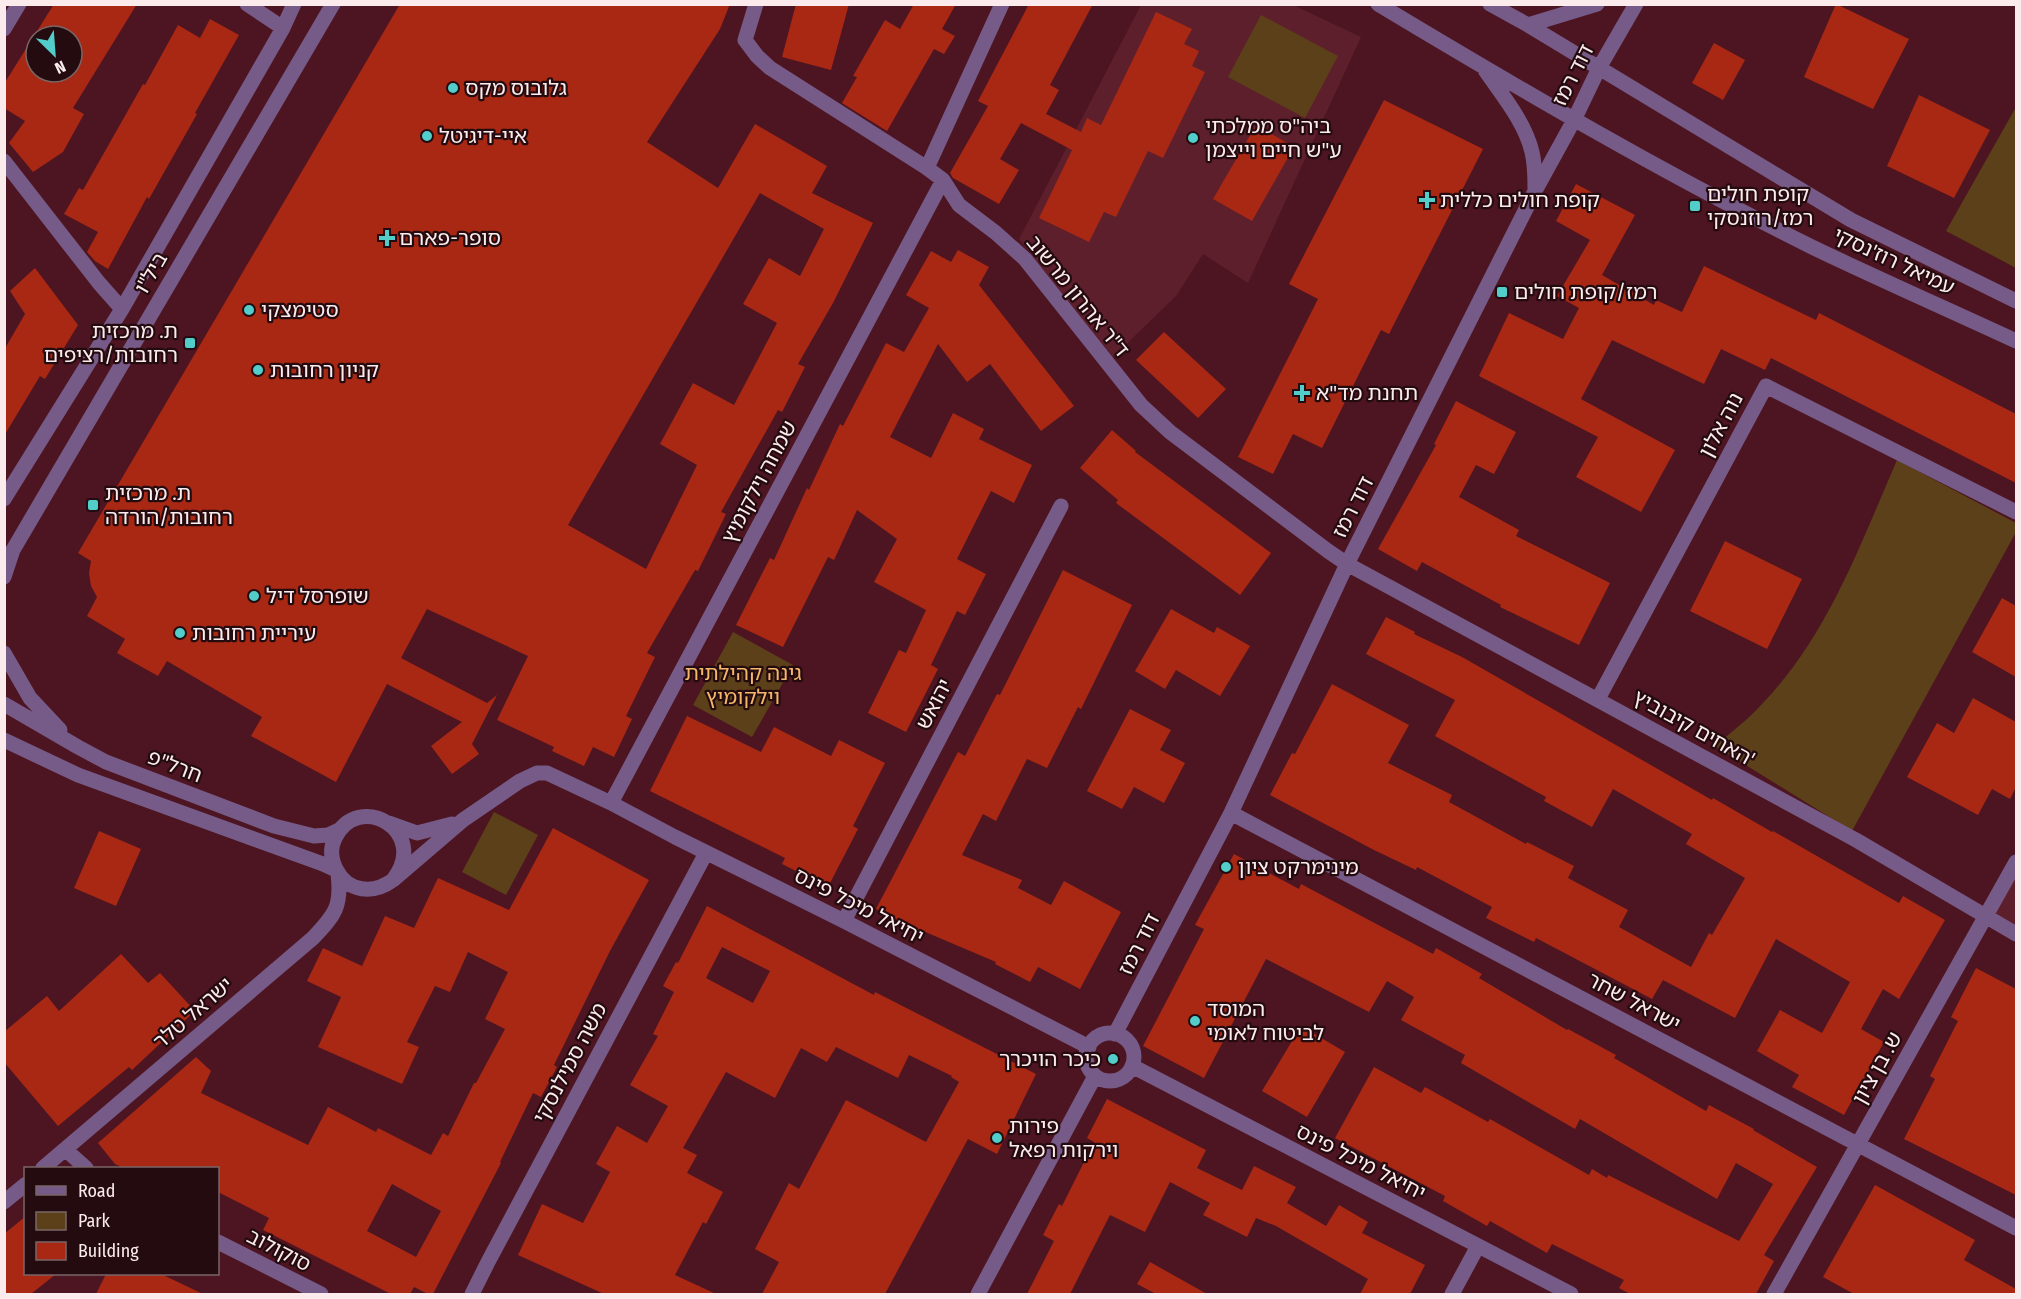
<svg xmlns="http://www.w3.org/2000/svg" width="2021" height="1299" font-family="'Fira Sans Condensed','Noto Sans Hebrew',sans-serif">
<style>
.built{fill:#5e1f2c}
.green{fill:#5c4019}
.building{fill:#a82813;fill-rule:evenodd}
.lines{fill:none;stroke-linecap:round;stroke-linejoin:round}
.minor{stroke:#765a87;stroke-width:15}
.poi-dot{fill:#53cdc9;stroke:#240b0f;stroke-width:2}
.labels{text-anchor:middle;stroke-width:4.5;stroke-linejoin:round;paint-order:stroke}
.street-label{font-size:21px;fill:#fbebec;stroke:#240b0f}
.poi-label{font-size:21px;fill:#fbebec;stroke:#240b0f;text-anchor:start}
.park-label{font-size:21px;fill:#f4b769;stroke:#240b0f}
</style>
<rect width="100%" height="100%" fill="#4d1521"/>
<path class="built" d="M 1141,5 L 1293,5 L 1361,37 L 1248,283 L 1203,254 L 1176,296 L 1113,357 L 1019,239 Z
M 2016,871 L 2016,928 L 1992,914 Z"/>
<path class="green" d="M 1261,15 L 1338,56 L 1305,118 L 1228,77 Z
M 2016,107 L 2016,268 L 1946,231 Z
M 1897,460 L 2016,523 L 2016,532 L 1852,831 L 1715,746 C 1731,732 1749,719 1763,703 C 1828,635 1860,545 1897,460 Z
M 733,632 L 793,665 L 752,737 L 693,705 Z
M 494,812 L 538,835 L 506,895 L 462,872 Z"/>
<path class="building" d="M 54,4 L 137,4 L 73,108 L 84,114 L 63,152 L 33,172 L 9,143 L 25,121 L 4,108 L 4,84 ZM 36,36 L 72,36 L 72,72 L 36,72 Z
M 400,4 L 730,4 L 720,29 L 647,142 L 718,188 L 755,124 L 827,166 L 812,193 L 873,223 L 833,303 L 798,364 L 805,367 L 782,412 L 778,410 L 721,512 L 726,514 L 698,571 L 695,570 L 647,653 L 655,657 L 626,716 L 632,719 L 614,757 L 593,747 L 584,766 L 552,751 L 554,747 L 497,720 L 528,656 L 427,609 L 401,658 L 487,703 L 497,695 L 472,744 L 479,754 L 452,774 L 431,746 L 462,722 L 387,684 L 336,782 L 251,736 L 262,717 L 167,661 L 158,676 L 117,653 L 125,639 L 87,616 L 97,597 L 91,586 L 89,573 L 91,561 L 78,553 ZM 760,193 L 824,229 L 800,276 L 769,258 L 743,304 L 777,323 L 734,405 L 693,383 L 660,444 L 697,465 L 646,569 L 568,525 Z
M 796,4 L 849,4 L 831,70 L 782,57 Z
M 914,4 L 956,4 L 942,29 L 955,36 L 944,54 L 934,49 L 887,131 L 842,103 L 857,77 L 853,76 L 885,20 L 900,29 Z
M 1029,4 L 1093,4 L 1050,85 L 1059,90 L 1046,114 L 1081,132 L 1087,118 L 1101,125 L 1156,12 L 1192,29 L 1184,44 L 1199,51 L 1192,66 L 1205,72 L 1163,158 L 1148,151 L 1116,217 L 1104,212 L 1089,242 L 1039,218 L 1072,150 L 1021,123 L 1000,159 L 1019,170 L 999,204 L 953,178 L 950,173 L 988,106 L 978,101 Z
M 1836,4 L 1909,39 L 1873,109 L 1804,77 Z
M 210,19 L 239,35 L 195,113 L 197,114 L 149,199 L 147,197 L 108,269 L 95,261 L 87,252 L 98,232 L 64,214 L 79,188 L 83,190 L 143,84 L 145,85 L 178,25 L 200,38 Z
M 1714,43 L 1745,60 L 1723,100 L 1692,83 Z
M 1919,95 L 1990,130 L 1954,198 L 1887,166 Z
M 1384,100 L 1483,149 L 1389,334 L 1381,330 L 1322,448 L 1293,434 L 1273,474 L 1238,457 L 1318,299 L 1289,284 Z
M 1256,125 L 1294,147 L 1252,221 L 1213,199 Z
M 1576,184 L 1635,215 L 1602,275 L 1654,305 L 1656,300 L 1682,312 L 1704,266 L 1816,320 L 1819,313 L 2016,414 L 2016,483 L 1771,358 L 1765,370 L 1721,349 L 1704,384 L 1612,340 L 1581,399 L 1675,450 L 1641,512 L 1576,477 L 1598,437 L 1479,376 L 1509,313 L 1563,339 L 1579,308 L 1557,296 L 1590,240 L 1556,221 Z
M 958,250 L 989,267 L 979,285 L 1074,406 L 1041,431 L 990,364 L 967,382 L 938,344 L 890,437 L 931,458 L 953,413 L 984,429 L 979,439 L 1032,465 L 1014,503 L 991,491 L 957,559 L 986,574 L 965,615 L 957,611 L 931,665 L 938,669 L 906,732 L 868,713 L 899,650 L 906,653 L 926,610 L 874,582 L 897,539 L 857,510 L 834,560 L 828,557 L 783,647 L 736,625 L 770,558 L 774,560 L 807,488 L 809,490 L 840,424 L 843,426 L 886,343 L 904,352 L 929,308 L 906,295 L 931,251 L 951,262 Z
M 35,268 L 78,325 L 45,379 L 40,376 L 4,436 L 4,350 L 25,314 L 10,291 Z
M 1164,332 L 1226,389 L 1198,418 L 1136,360 Z
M 1456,401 L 1516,432 L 1494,474 L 1476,465 L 1459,497 L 1519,530 L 1516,536 L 1610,583 L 1579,645 L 1500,607 L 1501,605 L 1422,562 L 1417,571 L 1378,549 L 1436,445 L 1434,444 Z
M 1112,430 L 1136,451 L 1135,452 L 1271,553 L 1240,595 L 1116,503 L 1118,500 L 1080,468 Z
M 1725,541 L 1802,579 L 1767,649 L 1690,611 Z
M 1063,570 L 1132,605 L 1081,709 L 1078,707 L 1047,768 L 1027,759 L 996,821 L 983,814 L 962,855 L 1022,880 L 1018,888 L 1051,905 L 1064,881 L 1121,912 L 1080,989 L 1038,967 L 1030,982 L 995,964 L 996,962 L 923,931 L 922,933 L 876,909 L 958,752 L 965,756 L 997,694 L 1000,695 Z
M 2002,598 L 2016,606 L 2016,677 L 1972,652 Z
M 1171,609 L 1214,633 L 1217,627 L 1250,646 L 1220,696 L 1176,670 L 1165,689 L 1135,671 Z
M 1386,617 L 1415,632 L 1414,634 L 1462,657 L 1712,800 L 1713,798 L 1772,832 L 1773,831 L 1899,903 L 1903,896 L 1945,920 L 1899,999 L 1883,989 L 1861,1029 L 1884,1042 L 1844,1115 L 1792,1087 L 1799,1075 L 1757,1051 L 1780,1010 L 1822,1033 L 1850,982 L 1776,939 L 1735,1018 L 1663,980 L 1652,999 L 1536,938 L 1534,942 L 1486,918 L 1492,907 L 1417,867 L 1416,870 L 1374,850 L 1270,795 L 1292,753 L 1295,754 L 1332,684 L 1409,725 L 1388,763 L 1452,795 L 1449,802 L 1526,844 L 1527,842 L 1574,866 L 1568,878 L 1628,910 L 1619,927 L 1691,967 L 1709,933 L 1712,935 L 1745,878 L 1686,844 L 1692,834 L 1613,789 L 1592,827 L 1544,801 L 1546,797 L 1435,736 L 1455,700 L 1366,654 Z
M 1973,698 L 2016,722 L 2016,787 L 2010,799 L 1992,789 L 1978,815 L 1907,777 L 1937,723 L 1954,733 Z
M 1130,709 L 1171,730 L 1160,750 L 1185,763 L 1164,803 L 1134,787 L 1122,809 L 1087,791 Z
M 687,716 L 761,752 L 774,727 L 831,756 L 839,740 L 885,763 L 853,826 L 858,829 L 828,887 L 782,864 L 785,858 L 650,791 Z
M 553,828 L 649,880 L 610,951 L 554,1065 L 557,1067 L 541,1097 L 533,1093 L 500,1162 L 501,1163 L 433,1294 L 428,1294 L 414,1287 L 410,1294 L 391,1294 L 263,1230 L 269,1218 L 218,1192 L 218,1168 L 124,1168 L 115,1164 L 98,1143 L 196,1057 L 211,1071 L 201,1093 L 308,1145 L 328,1107 L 376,1132 L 378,1128 L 431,1155 L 443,1133 L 448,1136 L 474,1083 L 476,1083 L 505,1029 L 485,1019 L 508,972 L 468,952 L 450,992 L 435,986 L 407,1042 L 419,1047 L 402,1084 L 318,1047 L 341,997 L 307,981 L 323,948 L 362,966 L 385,916 L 414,928 L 438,878 L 509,910 ZM 392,1184 L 441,1211 L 416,1257 L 367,1231 Z
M 99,831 L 141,849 L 116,906 L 74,888 Z
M 1234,854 L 1299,889 L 1301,884 L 1433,954 L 1436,948 L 1482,974 L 1479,978 L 1567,1030 L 1568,1029 L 1616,1055 L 1614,1058 L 1706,1111 L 1709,1105 L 1754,1129 L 1753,1130 L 1817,1167 L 1764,1255 L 1774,1261 L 1756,1294 L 1630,1294 L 1619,1288 L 1624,1280 L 1552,1244 L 1547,1253 L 1490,1221 L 1487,1226 L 1443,1201 L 1445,1196 L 1335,1138 L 1374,1067 L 1421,1093 L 1425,1087 L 1488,1122 L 1490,1119 L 1589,1175 L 1592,1169 L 1607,1178 L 1608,1175 L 1739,1241 L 1773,1184 L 1736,1163 L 1717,1199 L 1580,1119 L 1575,1129 L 1461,1063 L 1465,1055 L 1401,1020 L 1414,997 L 1387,981 L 1369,1012 L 1266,959 L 1204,1078 L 1143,1046 L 1204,929 L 1195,925 Z
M 707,906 L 874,995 L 875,992 L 1036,1074 L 997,1154 L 968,1139 L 885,1294 L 762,1294 L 779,1262 L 755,1249 L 789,1183 L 799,1189 L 846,1100 L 926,1142 L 959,1082 L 951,1077 L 952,1076 L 909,1055 L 898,1078 L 836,1047 L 827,1062 L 801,1048 L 775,1098 L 726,1072 L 683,1148 L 697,1155 L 687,1173 L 723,1192 L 706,1224 L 703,1222 L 675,1275 L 716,1294 L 604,1294 L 518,1255 L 542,1204 L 583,1223 L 610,1172 L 596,1164 L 617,1126 L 647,1143 L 668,1106 L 630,1085 L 658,1036 L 653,1034 L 674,992 L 663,986 L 676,962 L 678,963 ZM 722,947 L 770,971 L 753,1003 L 706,978 Z
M 121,954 L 148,983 L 160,973 L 195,1011 L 132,1070 L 129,1067 L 58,1126 L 4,1062 L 4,1032 L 47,996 L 59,1011 Z
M 1976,968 L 2016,989 L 2016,1195 L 1904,1139 L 1935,1079 L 1930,1076 L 1958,1021 L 1951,1017 Z
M 1301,1026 L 1345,1052 L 1307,1117 L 1262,1091 Z
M 1107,1099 L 1206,1150 L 1197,1168 L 1242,1190 L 1254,1166 L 1296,1187 L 1287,1203 L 1326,1226 L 1339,1205 L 1368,1222 L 1362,1233 L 1425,1265 L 1410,1294 L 1360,1294 L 1368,1279 L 1276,1226 L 1256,1218 L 1247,1237 L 1203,1215 L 1210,1203 L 1170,1182 L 1145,1232 L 1110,1215 L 1070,1294 L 1027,1294 L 1054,1241 L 1043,1235 L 1059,1204 L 1062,1206 L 1094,1142 L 1087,1138 Z
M 1875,1185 L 1975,1240 L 1964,1260 L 2016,1289 L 2016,1294 L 1854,1294 L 1823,1277 Z
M 26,1216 L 26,1274 L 56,1274 L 31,1294 L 4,1294 L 4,1234 Z
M 1150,1262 L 1207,1294 L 1156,1294 L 1137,1284 Z
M 106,1274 L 161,1274 L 203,1294 L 96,1294 Z"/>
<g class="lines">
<path class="minor" d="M 247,4 L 283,28
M 756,4 L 745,40 L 757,56 L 770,68 L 927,168 L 943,180 L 959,205 L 996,233 L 1025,259 L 1141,405 L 1170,432 L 1328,551 L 1347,564 L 1856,840 L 2016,934
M 1378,4 C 1521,90 1665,174 1814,248 C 1881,280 1949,310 2016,341
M 1490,4 L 1528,25 L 1851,220 L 2016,301
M 1528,25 L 1597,4
M 4,29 L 19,4
M 1485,70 C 1502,95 1525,122 1532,152 C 1535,164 1535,177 1535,189
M 4,161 L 99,283 L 122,309
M 927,168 L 1002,4
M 4,499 L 122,309 L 283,28 L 294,4
M 4,562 L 13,550 L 333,4
M 4,577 L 12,553
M 4,653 L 30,698 L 60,730
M 1598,699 L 1766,386 L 2016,512
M 4,704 L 78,747 L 106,762 L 274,826 L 314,836 L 328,835 L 341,829
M 4,740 L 78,775 L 323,864 L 336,870
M 611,803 L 943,180
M 1231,813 L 2016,1228
M 389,823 L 417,833 L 452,824
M 393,880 C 431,831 358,790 335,838 C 330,848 331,859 336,869 C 348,893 374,894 393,880 L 463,820 L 520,781 L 537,773 L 547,773 L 611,803 L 675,837 L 844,921 L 1089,1047
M 844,921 L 1061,506
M1086 1057a24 24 0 1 1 48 0a24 24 0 1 1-48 0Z
M 1115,1034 L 1231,813 L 1347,564 L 1535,191 L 1574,120 L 1599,68 L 1636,4
M 1132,1066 L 1571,1294
M 66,1150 L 86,1168
M 43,1168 L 313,938 C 335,915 342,906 338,874
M 4,1202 L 26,1184
M 218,1242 L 321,1294
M 472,1294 L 488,1262 L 706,853
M 978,1294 L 1095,1076
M 1452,1294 L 1478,1246
M 1774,1294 L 2016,862"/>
</g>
<g class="poi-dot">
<circle cx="453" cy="88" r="6"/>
<circle cx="427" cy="136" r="6"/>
<circle cx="1193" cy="138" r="6"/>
<path d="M1424 191h6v6h6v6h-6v6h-6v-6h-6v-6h6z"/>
<rect x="1689" y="200" width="12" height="12" rx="3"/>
<path d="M384 229h6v6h6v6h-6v6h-6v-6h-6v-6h6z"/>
<rect x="1496" y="286" width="12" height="12" rx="3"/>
<circle cx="249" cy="310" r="6"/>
<rect x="184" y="337" width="12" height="12" rx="3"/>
<circle cx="258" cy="370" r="6"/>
<path d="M1299 384h6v6h6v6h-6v6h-6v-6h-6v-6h6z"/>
<rect x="87" y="499" width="12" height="12" rx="3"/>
<circle cx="254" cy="596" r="6"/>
<circle cx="180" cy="633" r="6"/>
<circle cx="1226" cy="867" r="6"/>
<circle cx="1195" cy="1021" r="6"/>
<circle cx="1113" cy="1059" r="6"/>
<circle cx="997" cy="1138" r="6"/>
</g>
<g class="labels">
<g class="street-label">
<text transform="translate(1573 75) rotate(-63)" y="7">דוד רמז</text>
<text transform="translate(1894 261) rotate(25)" y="7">עמיאל רוז'נסקי</text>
<text transform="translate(151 273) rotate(-60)" y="7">ביל"ו</text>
<text transform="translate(1078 296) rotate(51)" y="7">ד"ר אהרון מרשוב</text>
<text transform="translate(1721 425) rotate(-62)" y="7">נוה אלון</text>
<text transform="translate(759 482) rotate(-62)" y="7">שמחה וילקומיץ</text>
<text transform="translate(1353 507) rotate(-63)" y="7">דוד רמז</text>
<text transform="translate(934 704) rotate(-62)" y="7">יהואש</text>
<text transform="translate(1694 728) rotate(29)" y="7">האחים קיבוביץ'</text>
<text transform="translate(175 766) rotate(21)" y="7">חרל"פ</text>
<text transform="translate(859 906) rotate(27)" y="7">יחיאל מיכל פינס</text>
<text transform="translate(1139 944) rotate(-63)" y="7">דוד רמז</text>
<text transform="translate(1634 1002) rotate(28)" y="7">ישראל שחר</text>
<text transform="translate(193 1013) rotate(-41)" y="7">ישראל טלר</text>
<text transform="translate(570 1063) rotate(-62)" y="7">משה סמילנסקי</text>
<text transform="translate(1877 1068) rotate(-61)" y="7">ש. בן ציון</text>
<text transform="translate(1361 1162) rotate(27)" y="7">יחיאל מיכל פינס</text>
<text transform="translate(279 1250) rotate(27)" y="7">סוקולוב</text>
</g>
<g class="poi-label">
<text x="465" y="95">גלובוס מקס</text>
<text x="1205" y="133">ביה"ס ממלכתי<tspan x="1205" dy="24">ע"ש חיים וייצמן</tspan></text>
<text x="439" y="143">איי-דיגיטל</text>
<text x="1707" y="201">קופת חולים<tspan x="1707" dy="24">רמז/רוזנסקי</tspan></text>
<text x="1440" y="207">קופת חולים כללית</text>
<text x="399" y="245">סופר-פארם</text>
<text x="1514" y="299">רמז/קופת חולים</text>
<text x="261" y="317">סטימצקי</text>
<text x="178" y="338" text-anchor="end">ת. מרכזית<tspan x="178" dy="24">רחובות/רציפים</tspan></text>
<text x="270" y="377">קניון רחובות</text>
<text x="1316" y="400">תחנת מד"א</text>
<text x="105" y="500">ת. מרכזית<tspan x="105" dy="24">רחובות/הורדה</tspan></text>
<text x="266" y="603">שופרסל דיל</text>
<text x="192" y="640">עיריית רחובות</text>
<text x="1238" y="874">מינימרקט ציון</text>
<text x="1207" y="1016">המוסד<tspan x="1207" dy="24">לביטוח לאומי</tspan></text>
<text x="1101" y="1066" text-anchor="end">כיכר הויכרך</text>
<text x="1009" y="1133">פירות<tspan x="1009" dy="24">וירקות רפאל</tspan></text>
</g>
<g class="park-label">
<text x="743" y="680">גינה קהילתית<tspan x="743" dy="24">וילקומיץ</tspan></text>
</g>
</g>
<rect width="2021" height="1299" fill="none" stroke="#fbebec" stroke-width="12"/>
<rect x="24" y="1167" width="195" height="108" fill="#240b0f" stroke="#7a6567" stroke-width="1.5"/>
<rect x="36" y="1186" width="30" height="9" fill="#765a87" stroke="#7a6567" stroke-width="1.5"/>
<text x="78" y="1197" font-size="18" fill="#fbebec">Road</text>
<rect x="36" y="1212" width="30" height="18" fill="#5c4019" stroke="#7a6567" stroke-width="1.5"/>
<text x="78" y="1227" font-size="18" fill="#fbebec">Park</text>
<rect x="36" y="1242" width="30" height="18" fill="#a82813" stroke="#7a6567" stroke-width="1.5"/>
<text x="78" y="1257" font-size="18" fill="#fbebec">Building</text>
<g transform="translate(54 54) rotate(155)"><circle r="28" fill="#240b0f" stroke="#7a6567" stroke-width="1.5"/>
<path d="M0-4.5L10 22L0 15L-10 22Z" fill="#53cdc9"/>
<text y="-9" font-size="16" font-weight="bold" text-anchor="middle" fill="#fbebec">N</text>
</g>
</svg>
